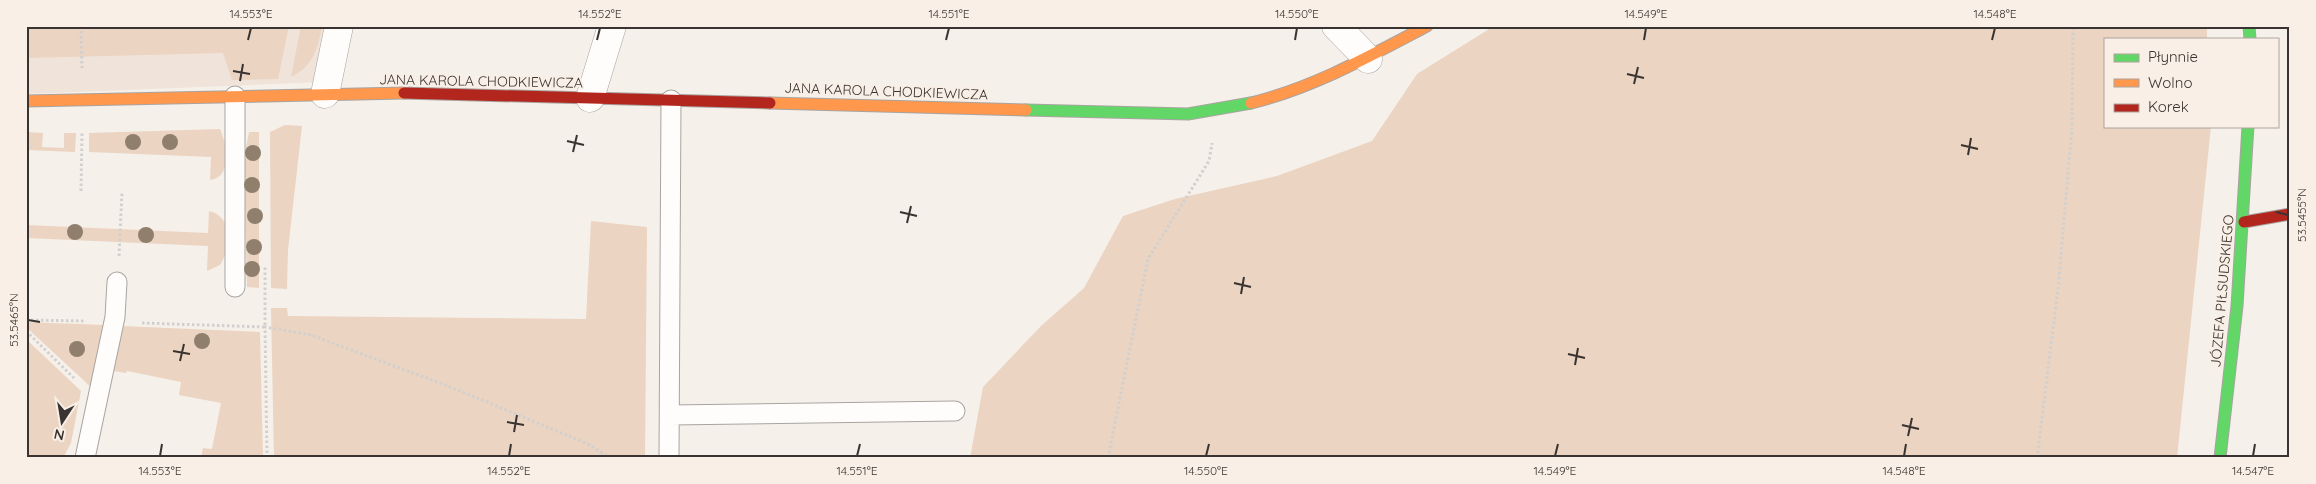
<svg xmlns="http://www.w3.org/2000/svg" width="2316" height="484" font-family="Quicksand,sans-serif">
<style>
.built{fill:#f0e3d9}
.green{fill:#ebd4c1}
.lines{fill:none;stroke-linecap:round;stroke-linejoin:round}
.lane-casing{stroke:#a8a4a0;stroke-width:21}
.street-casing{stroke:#a8a4a0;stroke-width:29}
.fast-casing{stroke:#a8a4a0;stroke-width:13}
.slow-casing{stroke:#a8a4a0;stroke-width:13}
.jam-casing{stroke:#a8a4a0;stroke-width:13}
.path{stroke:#d2d0ce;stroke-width:3;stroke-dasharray:2.5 2.5;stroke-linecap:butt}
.lane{stroke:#fefdfc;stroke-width:19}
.street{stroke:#fefdfc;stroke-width:28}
.fast{stroke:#63d668;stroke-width:11}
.slow{stroke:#ff974d;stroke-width:11}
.jam{stroke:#b3261e;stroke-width:11}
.tree{fill:#907f6d}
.ticks{fill:none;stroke:#393431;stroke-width:2}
.labels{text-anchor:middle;stroke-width:4;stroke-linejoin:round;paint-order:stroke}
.street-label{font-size:14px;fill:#393431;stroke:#faefe6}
.neatline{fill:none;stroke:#393431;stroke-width:2}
.ticks-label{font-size:12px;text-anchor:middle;fill:#393431}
</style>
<rect width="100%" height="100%" fill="#f6f0ea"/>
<path class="built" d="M 26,26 L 334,26 L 322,82 L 26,94 Z"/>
<path class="green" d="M 26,26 L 289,26 L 278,79 L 232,80 L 223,53 L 26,58 Z
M 301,26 L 322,26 C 318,49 313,66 291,77 Z
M 1494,26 L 2207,26 L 2207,39 L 2105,39 L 2105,126 L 2211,126 L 2177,458 L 970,458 L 983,387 L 1041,326 L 1084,288 L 1123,216 L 1175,199 L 1277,176 L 1372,141 L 1417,74 Z
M 285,125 L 302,126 L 288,250 L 287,289 L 271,288 L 270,132 Z
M 220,129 C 227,144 233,177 210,180 L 211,157 L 89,152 L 89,133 Z
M 26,132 L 43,133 L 42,147 L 64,148 L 64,133 L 76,133 L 75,152 L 26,150 Z
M 249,132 L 259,132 L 259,288 L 247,287 L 244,158 Z
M 209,211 C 233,216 231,248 220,265 L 207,271 L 208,246 L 26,238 L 26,225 L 208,233 Z
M 591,221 L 647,227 L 645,458 L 274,458 L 271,308 L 287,308 L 288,316 L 586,319 Z
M 26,322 L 104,325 L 92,388 L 26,327 Z
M 122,326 L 260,332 L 263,458 L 201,458 L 203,448 L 212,449 L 221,403 L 179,395 L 181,382 L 127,371 L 126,373 L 113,371 Z
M 26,339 L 81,391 L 71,443 L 63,458 L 26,458 Z"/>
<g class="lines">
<defs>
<path id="lane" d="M 235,96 L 235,287
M 670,415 L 955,411
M 85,458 L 115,317 L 117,282
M 669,458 L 671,100"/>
<path id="street" d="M 1336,26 L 1368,59
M 325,94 L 339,26
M 590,98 L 612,26"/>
<path id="fast" d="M 2249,26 L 2250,39
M 1026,110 L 1188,114 L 1251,103
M 2220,458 L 2237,306 L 2248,126"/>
<path id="slow" d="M 26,101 L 404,93
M 770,103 L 1026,110
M 1251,103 C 1313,88 1370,56 1427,26"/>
<path id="jam" d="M 404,93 L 770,103
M 2244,222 L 2290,214"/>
</defs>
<use href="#lane" class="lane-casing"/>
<use href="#street" class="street-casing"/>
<use href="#fast" class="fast-casing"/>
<use href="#slow" class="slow-casing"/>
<use href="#jam" class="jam-casing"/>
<path class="path" d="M 81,26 L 82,68
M 81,191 L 82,131
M 119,256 L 122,192
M 26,320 L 86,321
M 142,323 L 265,327 L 265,265
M 26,331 L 74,378
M 267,458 L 265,327 L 311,335 L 453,388 L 588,444 L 610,458
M 1108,458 L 1148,259 L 1209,161 L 1212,143
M 2037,458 L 2058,289 L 2072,128 L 2073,26"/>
<use href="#lane" class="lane"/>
<use href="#street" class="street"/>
<use href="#fast" class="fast"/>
<use href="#slow" class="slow"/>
<use href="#jam" class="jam"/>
</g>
<g class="tree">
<circle cx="133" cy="142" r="8"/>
<circle cx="170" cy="142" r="8"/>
<circle cx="253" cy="153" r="8"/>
<circle cx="252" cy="185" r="8"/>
<circle cx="255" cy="216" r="8"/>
<circle cx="75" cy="232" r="8"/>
<circle cx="146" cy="235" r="8"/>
<circle cx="254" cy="247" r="8"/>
<circle cx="252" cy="269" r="8"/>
<circle cx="202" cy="341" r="8"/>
<circle cx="77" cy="349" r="8"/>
</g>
<path class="ticks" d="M 248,40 L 251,28M 597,40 L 600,28M 946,40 L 949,28M 1295,40 L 1297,28M 1644,40 L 1646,28M 1992,40 L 1995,28M 233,71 L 250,74M 1627,74 L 1644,78M 240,81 L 243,64M 1634,84 L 1638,67M 567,141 L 584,145M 1961,145 L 1978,149M 573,152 L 577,135M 1968,155 L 1971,138M 900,212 L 917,216M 2276,212 L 2288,215M 907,223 L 911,206M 1234,283 L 1251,287M 1241,294 L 1244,277M 28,320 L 40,322M 173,351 L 190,354M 1568,354 L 1585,358M 180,361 L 184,344M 1575,365 L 1578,348M 507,422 L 524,425M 1902,425 L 1919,429M 514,432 L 517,415M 1908,436 L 1912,418M 160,456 L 162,444M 509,456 L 511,444M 857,456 L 860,444M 1206,456 L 1209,444M 1555,456 L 1558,444M 1904,456 L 1906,444M 2253,456 L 2255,444"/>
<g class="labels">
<g class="street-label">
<text transform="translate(481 81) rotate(1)" y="5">JANA KAROLA CHODKIEWICZA</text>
<text transform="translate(886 91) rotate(2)" y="5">JANA KAROLA CHODKIEWICZA</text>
<text transform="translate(2222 291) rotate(-85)" y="5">JÓZEFA PIŁSUDSKIEGO</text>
</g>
</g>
<rect width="2316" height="484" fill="none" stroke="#faefe6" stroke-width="55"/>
<rect x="2104" y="38" width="175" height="90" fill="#faefe6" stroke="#ada49e"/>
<rect x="2114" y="54" width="25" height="8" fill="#63d668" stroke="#ada49e"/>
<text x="2148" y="62" font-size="15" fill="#393431">Płynnie</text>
<rect x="2114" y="79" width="25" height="8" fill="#ff974d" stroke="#ada49e"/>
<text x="2148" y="88" font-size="15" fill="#393431">Wolno</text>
<rect x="2114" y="104" width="25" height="8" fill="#b3261e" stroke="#ada49e"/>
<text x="2148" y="112" font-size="15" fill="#393431">Korek</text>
<g transform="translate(62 422) rotate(192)" stroke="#faefe6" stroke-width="4" paint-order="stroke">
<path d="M0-4L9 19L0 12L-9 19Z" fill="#393431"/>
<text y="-8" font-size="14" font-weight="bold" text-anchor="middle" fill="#393431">N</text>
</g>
<rect x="28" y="28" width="2260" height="428" class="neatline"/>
<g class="ticks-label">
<text x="251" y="18">14.553°E</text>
<text x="600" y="18">14.552°E</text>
<text x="949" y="18">14.551°E</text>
<text x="1297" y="18">14.550°E</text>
<text x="1646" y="18">14.549°E</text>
<text x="1995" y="18">14.548°E</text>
<text transform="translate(2302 215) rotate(-90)" y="4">53.5455°N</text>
<text transform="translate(14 320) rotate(-90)" y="4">53.5465°N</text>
<text x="160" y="475">14.553°E</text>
<text x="509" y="475">14.552°E</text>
<text x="857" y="475">14.551°E</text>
<text x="1206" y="475">14.550°E</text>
<text x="1555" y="475">14.549°E</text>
<text x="1904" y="475">14.548°E</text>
<text x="2253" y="475">14.547°E</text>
</g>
</svg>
